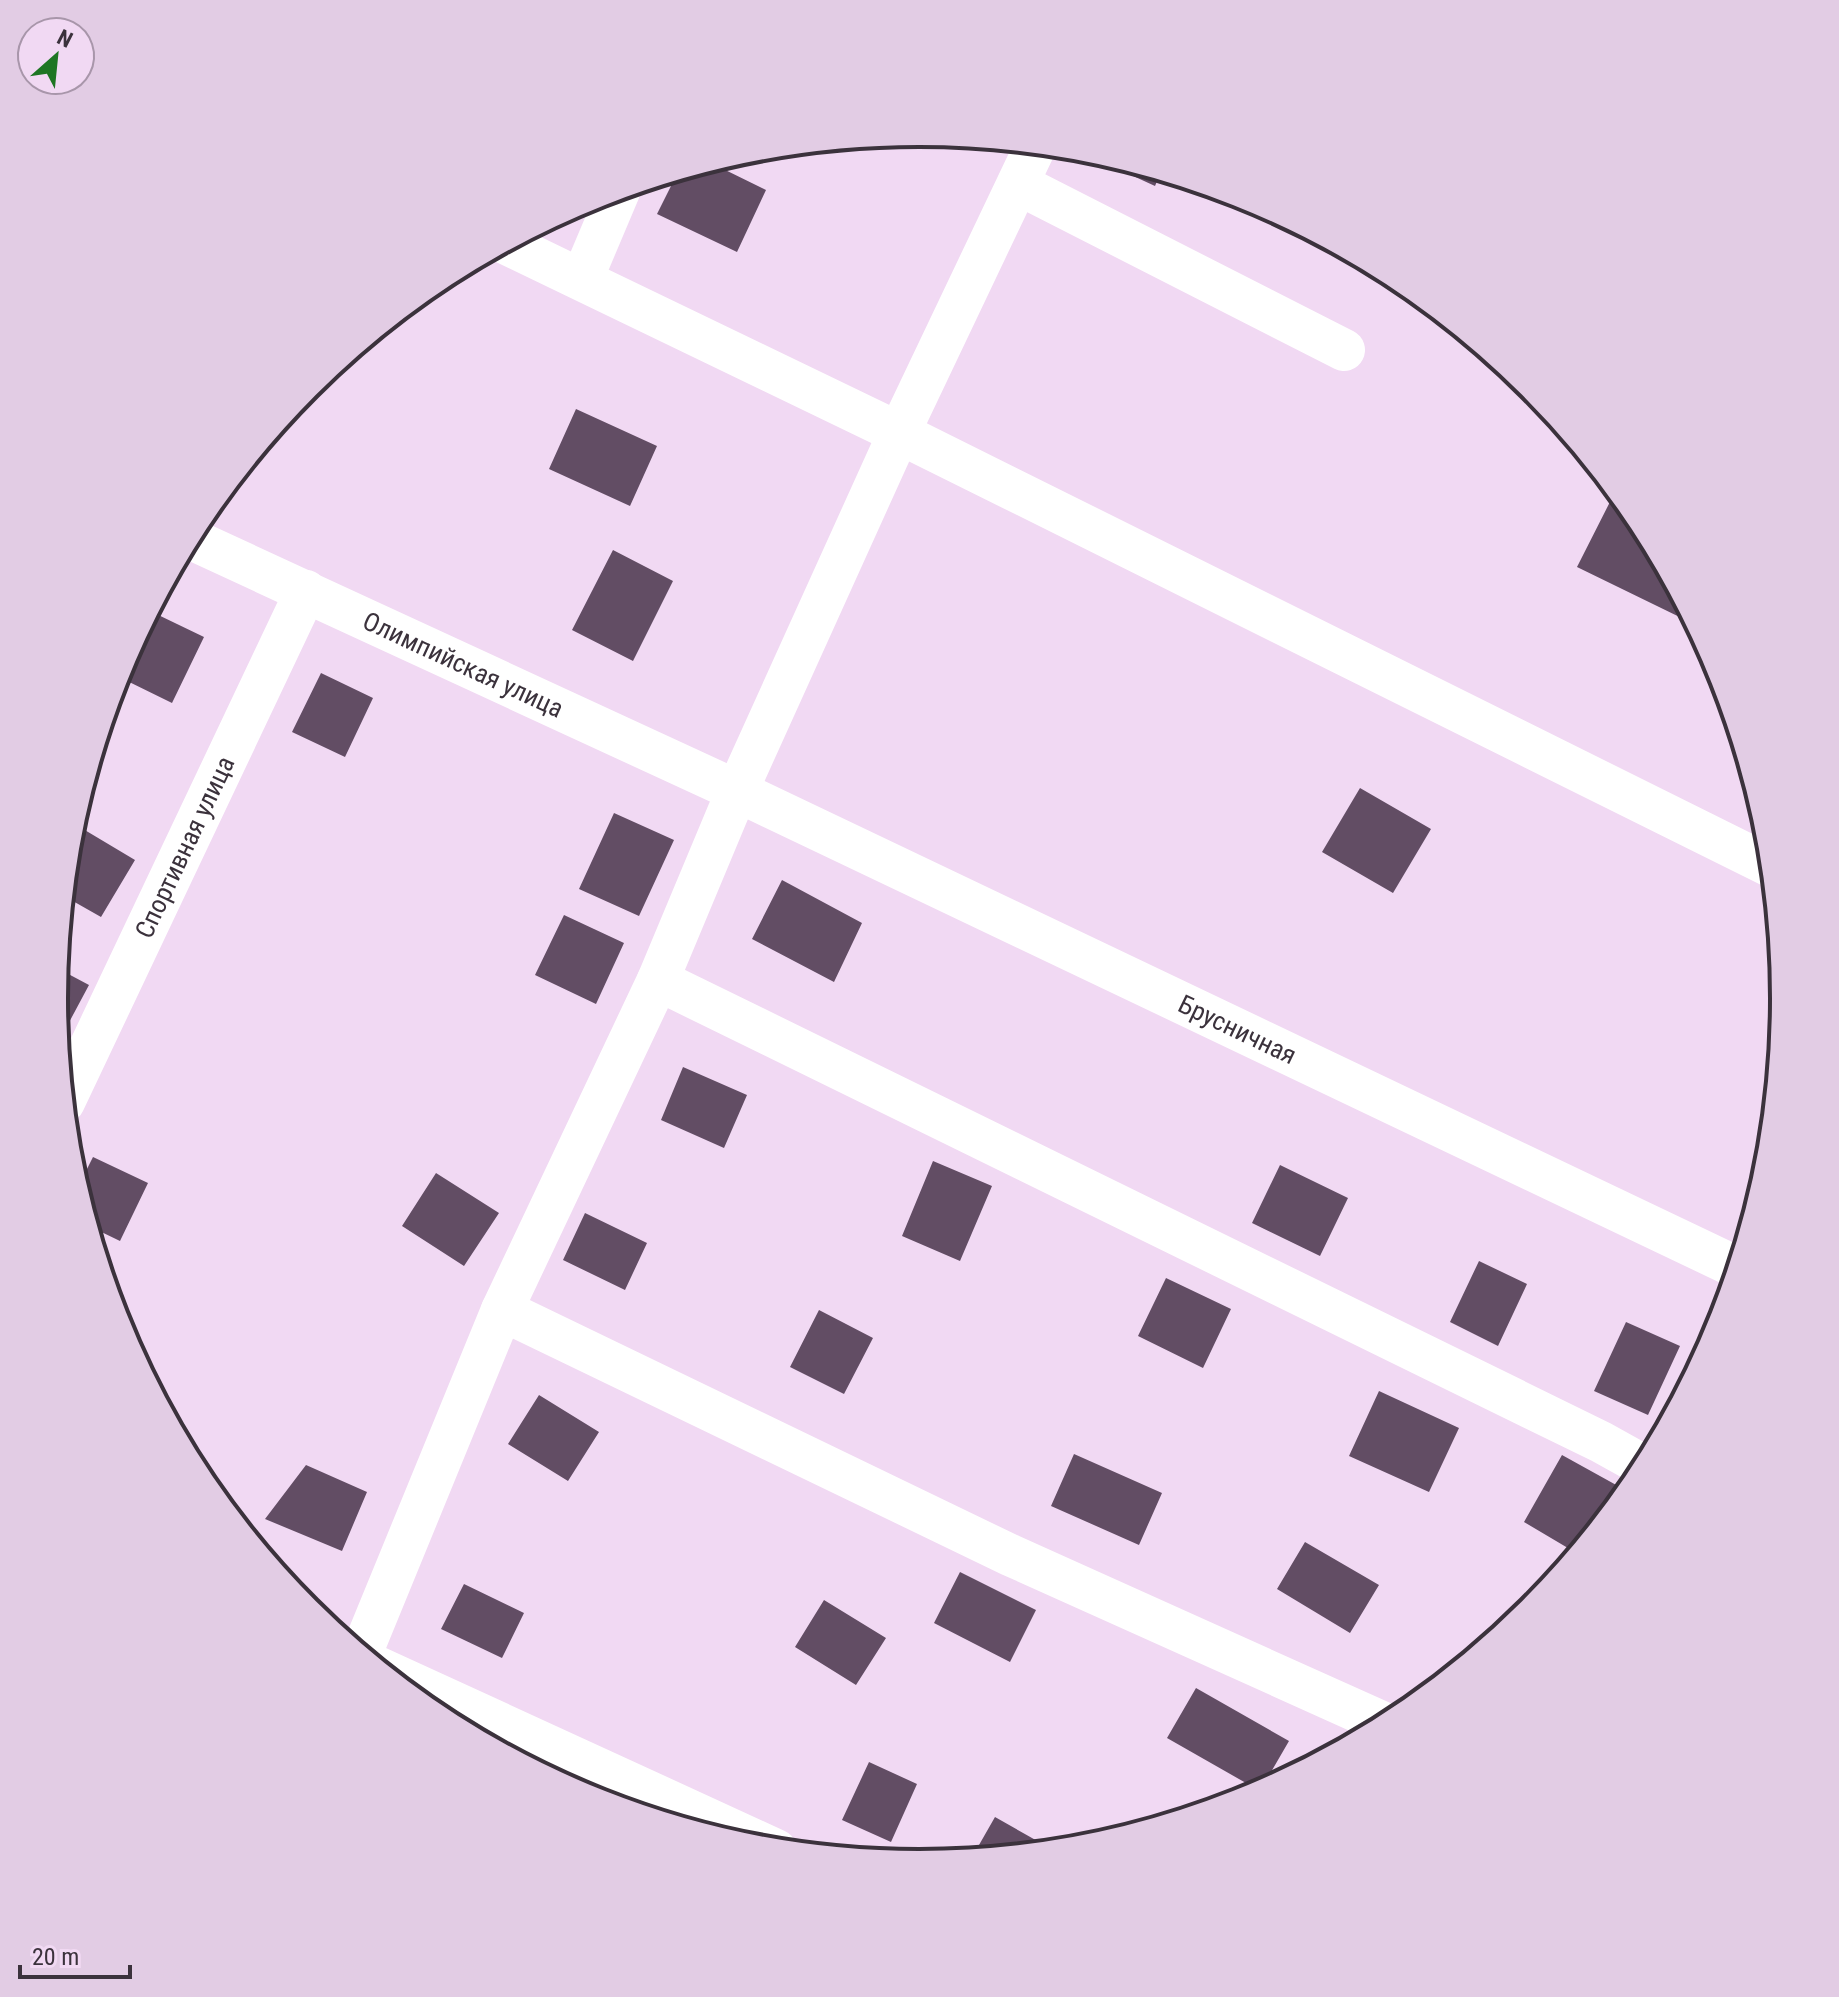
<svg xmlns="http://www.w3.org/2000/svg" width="1839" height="1997" font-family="'Roboto Condensed',sans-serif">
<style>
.building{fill:#624d64}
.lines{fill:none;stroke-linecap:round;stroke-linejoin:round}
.street{stroke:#fff;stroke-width:42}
.labels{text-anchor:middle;stroke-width:8;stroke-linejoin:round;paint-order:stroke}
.street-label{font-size:26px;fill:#3b323c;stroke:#f1d9f3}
.rim{fill:none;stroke:#3b323c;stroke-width:4}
</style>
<rect width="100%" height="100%" fill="#f1d9f3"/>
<path class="building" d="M 1111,156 L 1161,172 L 1155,186 L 1107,164 Z
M 709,162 L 766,190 L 737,252 L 657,214 L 678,172 Z
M 576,409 L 657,446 L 630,506 L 549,469 Z
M 1616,490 L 1639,518 L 1696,625 L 1577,567 Z
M 613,550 L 673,581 L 633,661 L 572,630 Z
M 150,611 L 204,637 L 172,703 L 117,676 Z
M 321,673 L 373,698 L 345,757 L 292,732 Z
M 1360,788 L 1431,829 L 1393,893 L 1322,852 Z
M 614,813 L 674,840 L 639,916 L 579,889 Z
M 73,823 L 135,860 L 101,917 L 64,896 Z
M 782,880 L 862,923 L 834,982 L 752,939 Z
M 564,915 L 624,943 L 596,1004 L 535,975 Z
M 57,968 L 89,985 L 58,1043 L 54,998 Z
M 683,1067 L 747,1095 L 724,1148 L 661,1120 Z
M 93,1157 L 148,1183 L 120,1241 L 89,1226 L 77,1189 Z
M 933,1161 L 992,1186 L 960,1261 L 902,1236 Z
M 1280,1165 L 1348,1198 L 1320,1256 L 1252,1223 Z
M 436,1173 L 499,1213 L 464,1266 L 402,1226 Z
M 585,1213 L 647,1243 L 625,1290 L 563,1260 Z
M 1479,1261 L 1527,1284 L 1498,1346 L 1450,1322 Z
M 1166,1278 L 1231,1309 L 1203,1368 L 1138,1336 Z
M 819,1310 L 873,1338 L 844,1394 L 790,1367 Z
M 1626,1322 L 1680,1346 L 1648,1415 L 1594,1391 Z
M 1379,1391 L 1459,1428 L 1429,1492 L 1349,1456 Z
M 539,1395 L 599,1432 L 568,1481 L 508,1444 Z
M 1074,1454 L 1162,1493 L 1139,1545 L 1051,1506 Z
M 1562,1455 L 1618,1486 L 1578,1554 L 1524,1522 Z
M 306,1465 L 367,1492 L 342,1551 L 265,1519 Z
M 1305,1542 L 1379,1585 L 1350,1633 L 1277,1589 Z
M 960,1572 L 1036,1610 L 1010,1662 L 934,1623 Z
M 464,1584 L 524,1613 L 502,1658 L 441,1629 Z
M 824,1600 L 886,1638 L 856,1685 L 795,1647 Z
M 1196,1688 L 1289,1741 L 1260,1791 L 1167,1738 Z
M 869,1762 L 917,1784 L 891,1842 L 842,1820 Z
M 995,1817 L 1048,1847 L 1045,1852 L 971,1859 Z"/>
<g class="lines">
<g class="street">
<path d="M 1018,184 L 1344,350"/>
<path d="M 505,243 L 899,433 L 1772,867"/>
<path d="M 582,279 L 620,189"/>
<path id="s1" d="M 189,538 L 737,791 L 1738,1268"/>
<path d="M 658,980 L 1601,1442 L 1646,1467"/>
<path id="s2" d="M 64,1102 L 306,591"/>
<path d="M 502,1310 L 1010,1555 L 1388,1725"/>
<path d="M 361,1654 L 502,1310 L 658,980 L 737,791 L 899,433 L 1036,145"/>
<path d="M 375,1666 L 776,1850"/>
</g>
</g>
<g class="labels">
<g class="street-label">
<text dy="9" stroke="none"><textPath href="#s1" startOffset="302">Олимпийская улица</textPath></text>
<text dy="9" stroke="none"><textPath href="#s2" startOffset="282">Спортивная улица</textPath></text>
<text dy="9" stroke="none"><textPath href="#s1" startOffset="1158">Брусничная</textPath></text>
</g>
</g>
<path d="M0 0H1839V1997H0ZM68 998a851 851 0 1 1 1702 0a851 851 0 1 1-1702 0Z" fill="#e2cce4" fill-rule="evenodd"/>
<path class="rim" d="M68 998a851 851 0 1 1 1702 0a851 851 0 1 1-1702 0Z"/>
<g transform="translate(56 56) rotate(27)"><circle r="38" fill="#f1d9f3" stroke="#a896aa" stroke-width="2"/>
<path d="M0-6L14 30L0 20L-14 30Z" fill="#1e7623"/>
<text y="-12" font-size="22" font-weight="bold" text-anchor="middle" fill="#3b323c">N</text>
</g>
<path d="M20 1965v12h110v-12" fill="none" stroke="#3b323c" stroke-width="4"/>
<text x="32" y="1965" font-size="24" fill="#3b323c" stroke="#f1d9f3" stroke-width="6" paint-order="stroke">20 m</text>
</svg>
